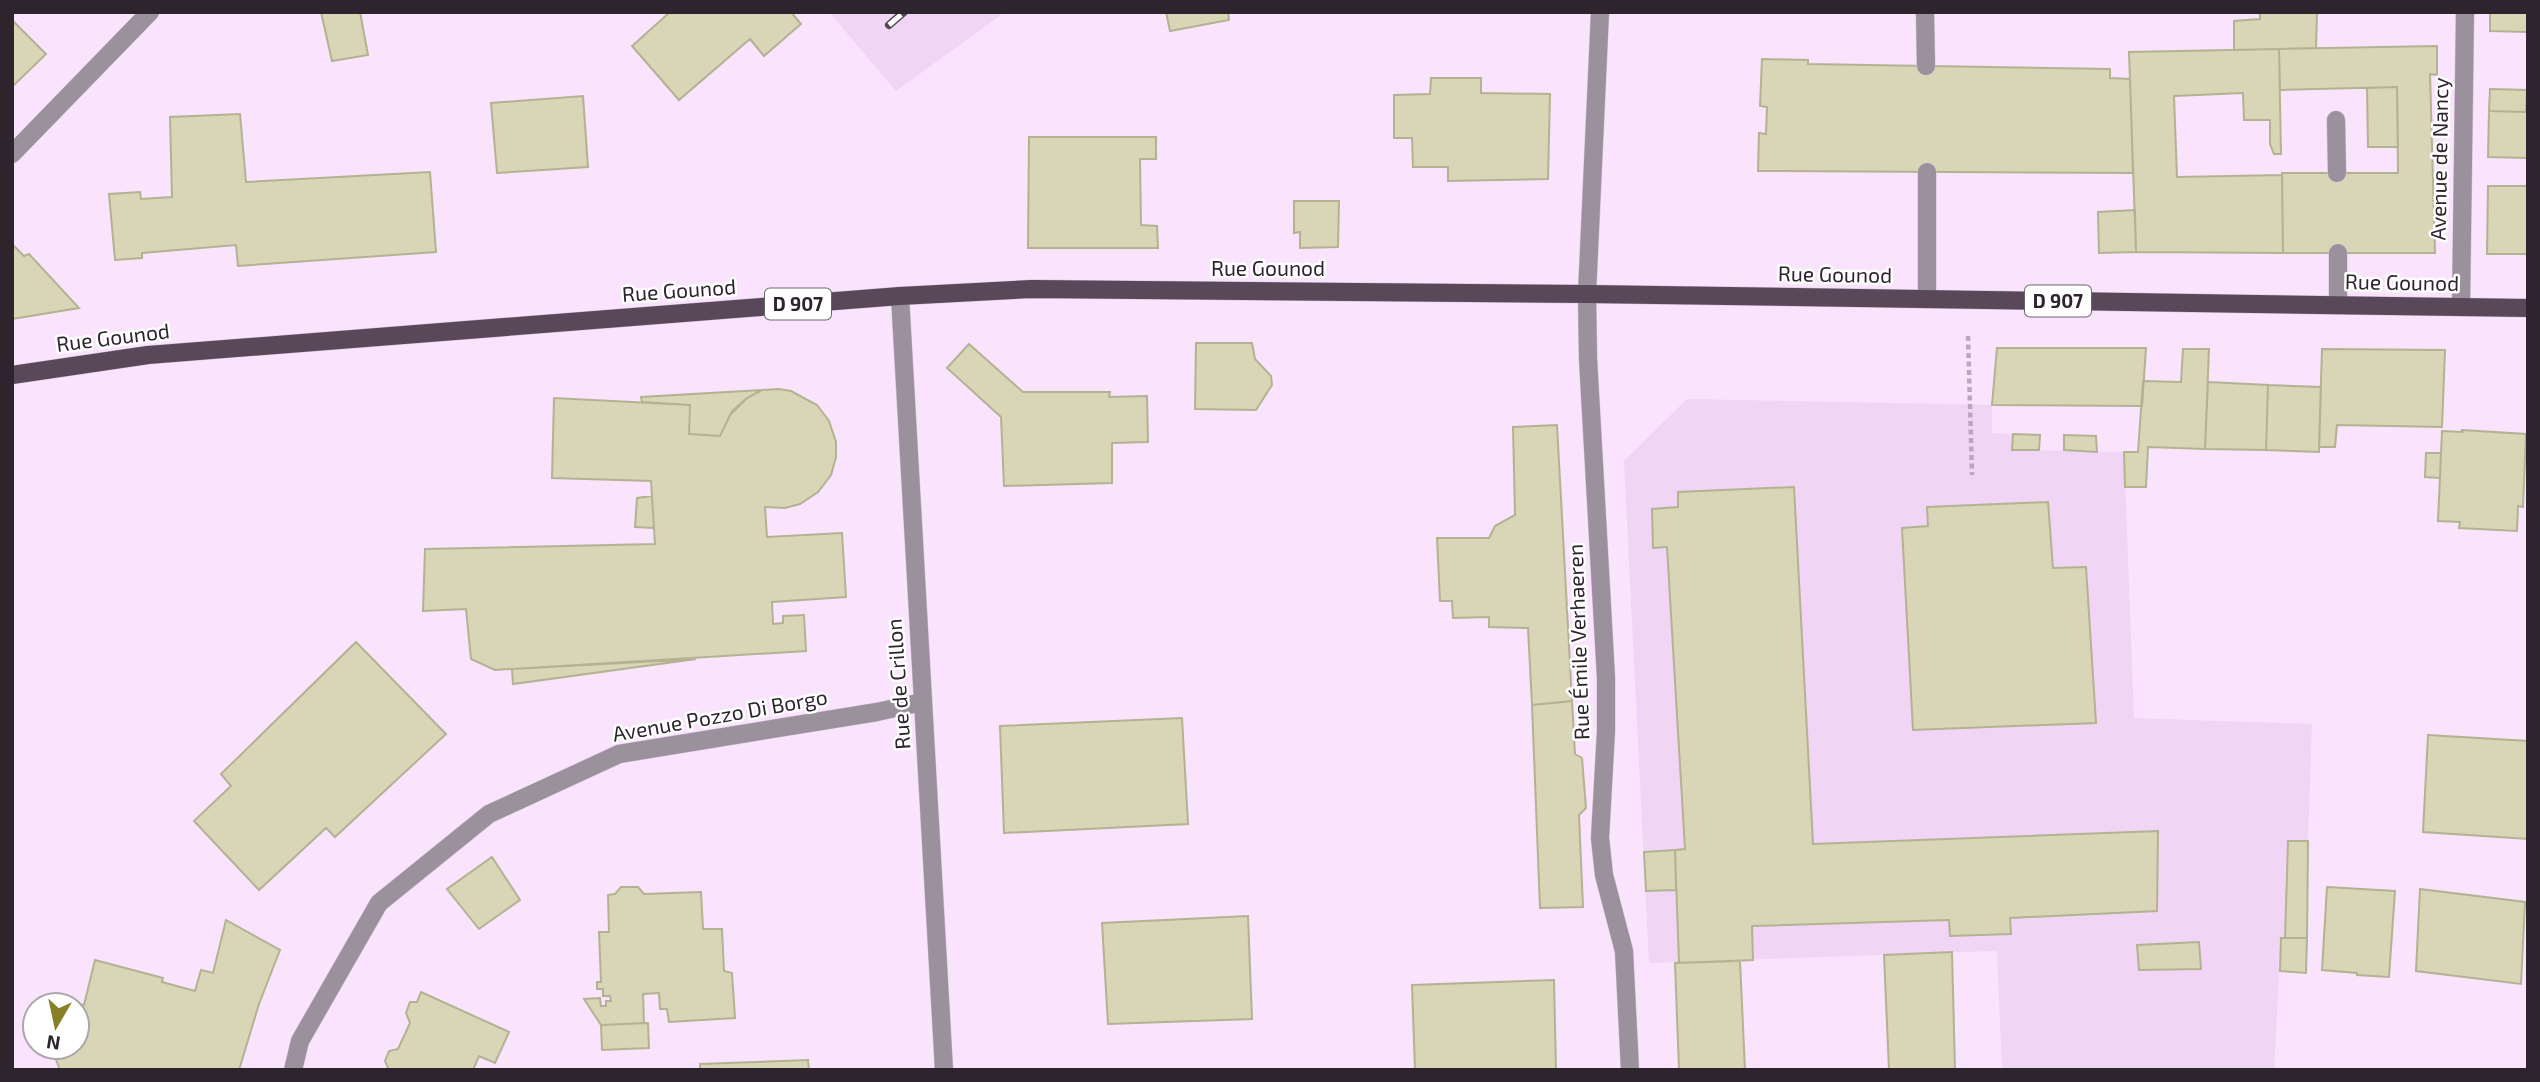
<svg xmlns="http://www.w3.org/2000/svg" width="2540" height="1082" font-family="'Exo 2',sans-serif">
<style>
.built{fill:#f1d5f5}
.building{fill:#d8d6b6;stroke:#b3b293;stroke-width:2}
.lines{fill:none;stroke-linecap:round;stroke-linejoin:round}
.lane-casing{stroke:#d5c1d8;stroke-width:19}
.street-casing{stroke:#d5c1d8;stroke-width:19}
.primary-casing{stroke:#d5c1d8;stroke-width:19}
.path{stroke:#baa8bd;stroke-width:4.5;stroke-dasharray:5 3.5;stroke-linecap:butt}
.lane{stroke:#9a919c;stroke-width:18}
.street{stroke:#9a919c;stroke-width:18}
.primary{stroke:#58485a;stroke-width:18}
.rail-casing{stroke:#524653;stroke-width:8}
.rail{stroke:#fff;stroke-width:5;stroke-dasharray:16;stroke-linecap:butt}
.labels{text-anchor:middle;stroke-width:5;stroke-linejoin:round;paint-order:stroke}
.shield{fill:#fff;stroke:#6c666d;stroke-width:2}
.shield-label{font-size:19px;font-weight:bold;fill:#2d242e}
.street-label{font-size:21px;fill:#2d242e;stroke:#fff}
</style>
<rect width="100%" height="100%" fill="#fae3fd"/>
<path class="built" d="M 829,12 L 1005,12 L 896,91 Z
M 1687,399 L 1992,405 L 1992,433 L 2013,434 L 2013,450 L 2124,452 L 2134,718 L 2312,724 L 2308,841 L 2288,841 L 2285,938 L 2281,939 L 2274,1070 L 2002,1070 L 1997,951 L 1649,963 L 1624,461 Z"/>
<path class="building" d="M 321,12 L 360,12 L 368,55 L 332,61 Z
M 670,12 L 791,12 L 801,24 L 764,56 L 750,39 L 679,100 L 632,46 Z
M 1166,12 L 1228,12 L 1229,20 L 1170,31 Z
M 2260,12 L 2317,12 L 2316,48 L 2234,50 L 2234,21 L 2260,19 Z
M 2490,12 L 2528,12 L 2528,32 L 2490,31 Z
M 12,20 L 46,54 L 12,87 Z
M 2437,46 L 2437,75 L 2430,74 L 2435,253 L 2283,253 L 2282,173 L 2398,173 L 2397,87 L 2280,90 L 2279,49 Z
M 2279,49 L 2281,154 L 2274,154 L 2270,144 L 2270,120 L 2244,120 L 2243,93 L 2174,96 L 2177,177 L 2282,175 L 2283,253 L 2136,252 L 2129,52 Z
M 1762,59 L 1808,60 L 1808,64 L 2110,69 L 2110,78 L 2130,79 L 2133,173 L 1758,171 L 1759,133 L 1766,134 L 1767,107 L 1760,106 Z
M 1431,78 L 1481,78 L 1481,93 L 1550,94 L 1548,179 L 1448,181 L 1448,167 L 1413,167 L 1412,138 L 1394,138 L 1394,95 L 1430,94 Z
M 2397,87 L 2398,147 L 2368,147 L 2367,88 Z
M 2490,89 L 2527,90 L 2526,112 L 2489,111 Z
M 583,96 L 588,167 L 497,173 L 491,103 Z
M 2489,111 L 2528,112 L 2528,158 L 2488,157 Z
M 240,114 L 246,182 L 430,172 L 436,252 L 238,266 L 236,245 L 142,253 L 142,258 L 115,260 L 109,194 L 140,192 L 141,199 L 172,197 L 170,117 Z
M 1029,137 L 1156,137 L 1156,159 L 1140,159 L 1141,225 L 1157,226 L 1158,248 L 1028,248 Z
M 2488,186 L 2528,186 L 2528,254 L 2487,254 Z
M 1294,201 L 1339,201 L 1338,247 L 1300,248 L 1300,232 L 1294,233 Z
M 2135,210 L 2136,252 L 2099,253 L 2098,212 Z
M 12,244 L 24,256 L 29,254 L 79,308 L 12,319 Z
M 1196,343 L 1252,343 L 1255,359 L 1271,376 L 1272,385 L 1256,410 L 1195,409 Z
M 969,344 L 1023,392 L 1110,392 L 1109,397 L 1147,396 L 1148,442 L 1112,443 L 1112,483 L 1004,486 L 1001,417 L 947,368 Z
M 1997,348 L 2146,348 L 2142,406 L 1992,405 Z
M 2183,349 L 2209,349 L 2205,449 L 2148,447 L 2146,487 L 2125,487 L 2124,452 L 2138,452 L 2143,381 L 2181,382 Z
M 2322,349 L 2445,350 L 2442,427 L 2337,425 L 2335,447 L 2319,447 Z
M 2208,382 L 2268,385 L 2266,450 L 2205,449 Z
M 2268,385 L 2321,387 L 2319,452 L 2266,450 Z
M 779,389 L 791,391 L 817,405 L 829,421 L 836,442 L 836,457 L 831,475 L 818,492 L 800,504 L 785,508 L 765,507 L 767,537 L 842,533 L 846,597 L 772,602 L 773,624 L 783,623 L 783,616 L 804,615 L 806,651 L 495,670 L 471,659 L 466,609 L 423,611 L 425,549 L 655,544 L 651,481 L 552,478 L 554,398 L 690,405 L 689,434 L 720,436 L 730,415 L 747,398 L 762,390 Z
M 762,390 L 747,398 L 732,411 L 720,436 L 689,434 L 690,405 L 642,402 L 641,397 Z
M 1557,425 L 1572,701 L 1532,705 L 1528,628 L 1489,627 L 1489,617 L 1453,618 L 1452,601 L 1440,601 L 1437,538 L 1489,538 L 1495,526 L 1515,515 L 1513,427 Z
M 2462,430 L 2526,434 L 2523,507 L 2518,506 L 2517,531 L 2459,528 L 2460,522 L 2438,521 L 2442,431 L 2463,432 Z
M 2013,434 L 2040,435 L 2039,450 L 2012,450 Z
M 2064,435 L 2096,436 L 2097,452 L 2064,450 Z
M 2426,453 L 2441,453 L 2440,478 L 2425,477 Z
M 1794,487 L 1813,844 L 2158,831 L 2157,911 L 2010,918 L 2011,934 L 1950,936 L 1949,920 L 1752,926 L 1753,960 L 1679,963 L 1675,850 L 1685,849 L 1667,547 L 1653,548 L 1652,509 L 1678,507 L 1678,492 Z
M 652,496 L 654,528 L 635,527 L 637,498 Z
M 2048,502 L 2053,568 L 2086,567 L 2096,723 L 1913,730 L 1902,528 L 1928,526 L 1927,507 Z
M 356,642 L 446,734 L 335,837 L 326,828 L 259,890 L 194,821 L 231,786 L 221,774 Z
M 696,659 L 513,684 L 512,669 Z
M 1572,701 L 1575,754 L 1582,758 L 1586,808 L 1579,815 L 1583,907 L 1540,908 L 1532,705 Z
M 1182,718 L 1188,824 L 1004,833 L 1000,726 Z
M 2428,735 L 2528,741 L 2528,839 L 2423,832 Z
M 2288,841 L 2308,841 L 2307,938 L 2285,938 Z
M 1675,850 L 1676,890 L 1646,891 L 1644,852 Z
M 492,857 L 520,900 L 479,929 L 447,889 Z
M 621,887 L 638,887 L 644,894 L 701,892 L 703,929 L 722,929 L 724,971 L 732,973 L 735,1018 L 669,1022 L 667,1009 L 660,1009 L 659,993 L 643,994 L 644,1023 L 601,1025 L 584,999 L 600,998 L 601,1006 L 606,1006 L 606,1001 L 611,1001 L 610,996 L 603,996 L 603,989 L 597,989 L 597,982 L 601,982 L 599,932 L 609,932 L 608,895 L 615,894 Z
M 2327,887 L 2395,891 L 2389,977 L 2357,975 L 2357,973 L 2322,970 Z
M 2420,889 L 2525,902 L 2521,984 L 2416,971 Z
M 1248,916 L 1252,1019 L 1108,1024 L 1102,923 Z
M 226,920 L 280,950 L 259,1004 L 239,1070 L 60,1070 L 55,1057 L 55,1047 L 77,1047 L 77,1007 L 78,1004 L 84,1005 L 95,960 L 163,978 L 162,982 L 195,991 L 201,970 L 213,973 Z
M 2281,938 L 2307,938 L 2306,973 L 2280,971 Z
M 2199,942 L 2201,969 L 2139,970 L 2137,945 Z
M 1952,952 L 1955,1070 L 1889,1070 L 1884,955 Z
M 1740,961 L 1745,1070 L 1679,1070 L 1675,963 Z
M 1554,980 L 1556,1070 L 1415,1070 L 1412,985 Z
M 421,992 L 509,1032 L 495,1063 L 479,1056 L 473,1070 L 389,1070 L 385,1061 L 389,1051 L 398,1049 L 410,1023 L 406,1013 L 410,1002 L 417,1002 Z
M 648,1023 L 649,1048 L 602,1050 L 601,1025 Z
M 808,1060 L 809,1070 L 700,1070 L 700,1064 Z"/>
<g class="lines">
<defs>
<path id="lane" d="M 1925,12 L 1926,66
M 2336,120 L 2337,173
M 1927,172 L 1927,299
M 2338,253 L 2338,305
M 1587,294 L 1600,12"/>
<path id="street" d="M 12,154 L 150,12
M 1587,294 L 1588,358 L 1606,678 L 1606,731 L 1600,838 L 1604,875 L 1624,951 L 1630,1070
M 900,296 L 944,1070
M 2461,307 L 2465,12
M 293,1070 L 300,1041 L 379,903 L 489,814 L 619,754 L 877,712 L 922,702"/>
<path id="primary" d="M 12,375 L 148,355 L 900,296 L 1032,289 L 1587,294 L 2528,308"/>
</defs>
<use href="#lane" class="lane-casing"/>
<use href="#street" class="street-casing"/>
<use href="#primary" class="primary-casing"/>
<path class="path" d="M 1968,336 L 1972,475"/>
<use href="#lane" class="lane"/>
<use href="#street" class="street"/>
<use href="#primary" class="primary"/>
<defs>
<path id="rail" d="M 889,25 L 904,12"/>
</defs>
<use href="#rail" class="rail-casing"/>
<use href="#rail" class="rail"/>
</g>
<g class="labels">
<g class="shield">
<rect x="2025" y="285.5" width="66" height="31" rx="5"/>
<rect x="765" y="288.5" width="66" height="31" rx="5"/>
</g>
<g class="shield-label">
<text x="2058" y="308">D 907</text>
<text x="798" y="311">D 907</text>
</g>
<g class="street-label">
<text transform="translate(2440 159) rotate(-89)" y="7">Avenue de Nancy</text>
<text x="1268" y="276">Rue Gounod</text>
<text transform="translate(1835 275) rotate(1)" y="7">Rue Gounod</text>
<text transform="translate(2402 283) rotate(1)" y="7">Rue Gounod</text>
<text transform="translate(679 291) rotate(-4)" y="7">Rue Gounod</text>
<text transform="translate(113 338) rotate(-7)" y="7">Rue Gounod</text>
<text transform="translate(1579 642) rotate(-92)" y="7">Rue Émile Verhaeren</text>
<text transform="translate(899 684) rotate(-94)" y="7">Rue de Crillon</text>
<text transform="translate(720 716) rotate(-10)" y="7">Avenue Pozzo Di Borgo</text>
</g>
</g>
<rect width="2540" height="1082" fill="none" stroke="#2d242e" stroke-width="28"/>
<g transform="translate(56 1026) rotate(189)"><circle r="33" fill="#ffffff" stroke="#aba7ab" stroke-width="2"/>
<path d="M0-5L12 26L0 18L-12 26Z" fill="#878027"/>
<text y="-10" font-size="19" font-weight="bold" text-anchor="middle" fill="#2d242e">N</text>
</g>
</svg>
